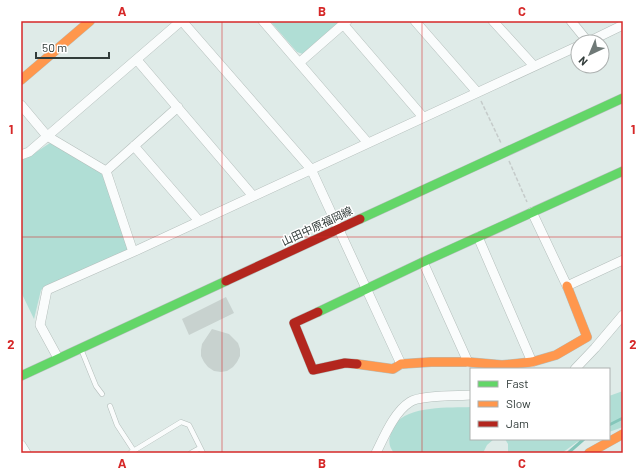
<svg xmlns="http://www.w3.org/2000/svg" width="644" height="474" font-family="Barlow,'Noto Sans JP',sans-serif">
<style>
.green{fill:#b0ded5}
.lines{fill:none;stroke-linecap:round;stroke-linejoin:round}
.stream{stroke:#84c6ba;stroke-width:3}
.building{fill:#c8d2cf}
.lane-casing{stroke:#b4bebb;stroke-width:5.5}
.street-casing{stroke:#b4bebb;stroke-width:10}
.fast-casing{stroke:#b4bebb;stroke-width:10}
.slow-casing{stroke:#b4bebb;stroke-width:10}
.jam-casing{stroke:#b4bebb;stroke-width:10}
.path{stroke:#c5cbca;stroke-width:1.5;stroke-dasharray:4 2;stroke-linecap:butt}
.lane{stroke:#fafcfc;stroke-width:4.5}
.street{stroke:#fafcfc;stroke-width:9}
.fast{stroke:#63d668;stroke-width:9}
.slow{stroke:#ff974d;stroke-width:9}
.jam{stroke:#b3261e;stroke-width:9}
.grid{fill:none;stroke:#d62828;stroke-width:1;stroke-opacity:0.55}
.labels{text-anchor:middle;stroke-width:3;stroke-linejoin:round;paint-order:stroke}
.street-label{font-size:11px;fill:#323c3a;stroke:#fff}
.neatline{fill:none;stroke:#d62828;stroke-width:1.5}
.grid-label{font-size:13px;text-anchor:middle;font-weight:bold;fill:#d62828}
</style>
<rect width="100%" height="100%" fill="#dfebe8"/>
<path class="green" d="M 270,21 L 341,21 L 303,54 L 297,52 Z
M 50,143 L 101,171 L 129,249 L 41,290 L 34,319 L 21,292 L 21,160 L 27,158 Z
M 623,391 L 623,427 L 609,432 L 609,396 Z
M 471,407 L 471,439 L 494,439 L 487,445 L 483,453 L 394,453 C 389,446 388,442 391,433 C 393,431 394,427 395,425 C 407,405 451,408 471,407 Z
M 505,439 L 585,439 L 577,442 L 562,453 L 508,453 L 508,444 Z"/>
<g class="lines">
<path class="stream" d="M 609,425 L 623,418
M 568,453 L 584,439"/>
</g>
<path class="building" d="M 226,297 L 234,313 L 189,335 L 182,319 Z
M 212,329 L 229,334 L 238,343 L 240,349 L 240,356 L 237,362 L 233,367 L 227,371 L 221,372 L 214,371 L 208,367 L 204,362 L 201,356 L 201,350 L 202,344 Z"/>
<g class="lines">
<defs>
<path id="lane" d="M 81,349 L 96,386 L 102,394
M 110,406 L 117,425 L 134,451
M 130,453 L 181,422 L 189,425 L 203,453
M 191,453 L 200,448"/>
<path id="street" d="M 182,21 L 311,169 L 401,364
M 263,21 L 368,143
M 415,21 L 477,92
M 493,21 L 534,66
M 571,21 L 588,42
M 343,24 L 423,117
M 588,42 L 623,25
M 137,60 L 253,196
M 299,63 L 347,21
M 21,105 L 47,136 L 106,171
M 134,146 L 199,221
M 21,155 L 29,152 L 181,21
M 532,212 L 567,286 L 623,260
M 478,237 L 532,362
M 133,252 L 106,171 L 178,107
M 423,262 L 468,362
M 58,358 L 40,325 L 47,290 L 133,252 L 578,46
M 575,369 L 595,348 L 623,315
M 21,445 L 26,453
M 376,453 C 384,437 394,412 410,402 C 419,395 458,396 471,395"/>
<path id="fast" d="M 360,219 L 623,98
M 318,312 L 423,262 L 623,171
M 21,376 L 226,281"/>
<path id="slow" d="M 21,80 L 90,21
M 357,364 L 393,369 L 401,364 L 431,362 L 468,362 L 502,365 L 532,362 L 556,355 L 587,337 L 567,286
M 589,453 L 623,434"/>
<path id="jam" d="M 226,281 L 360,219
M 318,312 L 294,323 L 313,370 L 345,363 L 357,364"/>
</defs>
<use href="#lane" class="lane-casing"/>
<use href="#street" class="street-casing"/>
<use href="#fast" class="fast-casing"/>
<use href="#slow" class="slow-casing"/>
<use href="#jam" class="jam-casing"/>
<path class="path" d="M 481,101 L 501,143
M 509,161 L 527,202"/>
<use href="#lane" class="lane"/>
<use href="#street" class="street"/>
<use href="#fast" class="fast"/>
<use href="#slow" class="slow"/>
<use href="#jam" class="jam"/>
</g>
<path class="grid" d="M 222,21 L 222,453M 422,21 L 422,453M 21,237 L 623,237"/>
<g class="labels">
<g class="street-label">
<text transform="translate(317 226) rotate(-25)" y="4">山田中原福岡線</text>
</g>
</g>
<rect width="644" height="474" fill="none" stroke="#ffffff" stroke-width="44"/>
<rect x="470" y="368" width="140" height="72" fill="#ffffff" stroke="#adb1b0"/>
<rect x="478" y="381" width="20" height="6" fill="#63d668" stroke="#adb1b0"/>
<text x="506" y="388" font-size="12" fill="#323c3a">Fast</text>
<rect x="478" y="401" width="20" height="6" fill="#ff974d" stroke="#adb1b0"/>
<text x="506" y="408" font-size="12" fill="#323c3a">Slow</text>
<rect x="478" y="421" width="20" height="6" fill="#b3261e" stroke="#adb1b0"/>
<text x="506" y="428" font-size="12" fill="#323c3a">Jam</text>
<g transform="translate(590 54) rotate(224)"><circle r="19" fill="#ffffff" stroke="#adb1b0"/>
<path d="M0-3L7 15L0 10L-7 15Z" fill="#6f7977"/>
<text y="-6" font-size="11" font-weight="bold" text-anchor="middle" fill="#323c3a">N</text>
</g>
<path d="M36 52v6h73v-6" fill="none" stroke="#323c3a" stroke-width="2"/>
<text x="42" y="52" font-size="12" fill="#323c3a" stroke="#ffffff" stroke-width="3" paint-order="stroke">50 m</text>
<rect x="22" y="22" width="600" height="430" class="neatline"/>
<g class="grid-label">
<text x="122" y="16">A</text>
<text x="322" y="16">B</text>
<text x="522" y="16">C</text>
<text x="11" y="134">1</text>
<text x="633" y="134">1</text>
<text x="11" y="349">2</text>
<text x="633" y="349">2</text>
<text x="122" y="468">A</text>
<text x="322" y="468">B</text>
<text x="522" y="468">C</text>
</g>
</svg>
